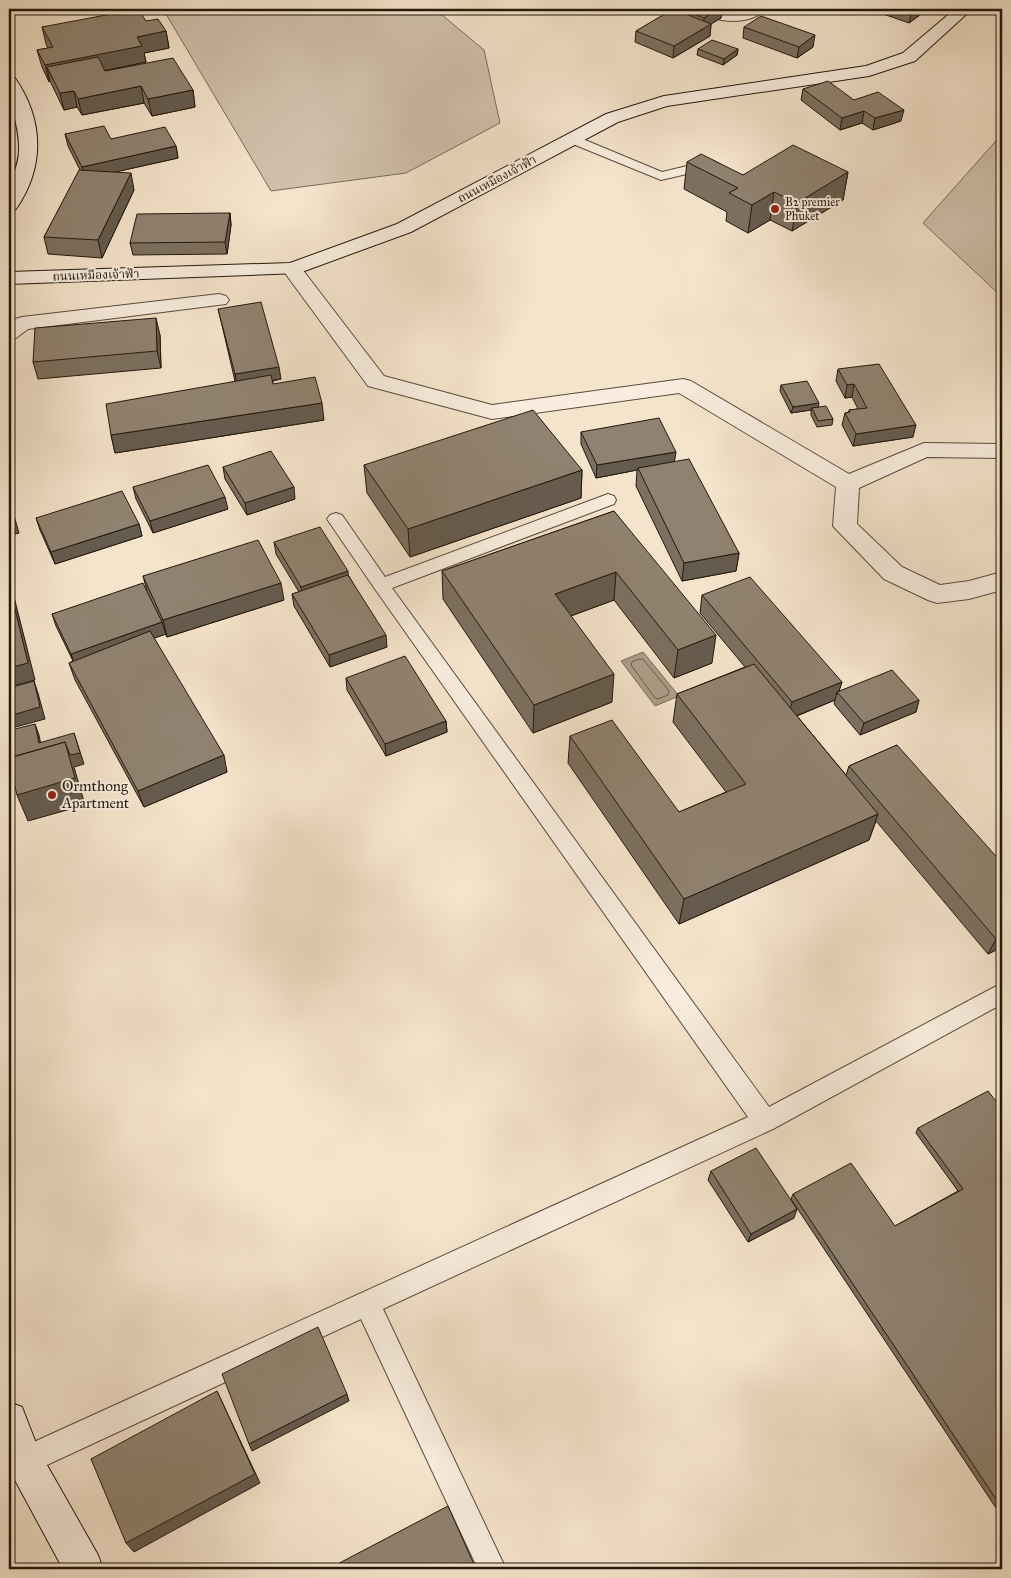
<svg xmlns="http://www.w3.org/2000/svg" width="1011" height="1578" font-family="'IM FELL Great Primer','Noto Serif Thai',serif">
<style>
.green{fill:#d1c1ac;stroke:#7a6c5c}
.water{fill:#ae9f8b;stroke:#766959}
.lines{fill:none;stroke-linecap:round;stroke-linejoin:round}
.shore{stroke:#685c4c;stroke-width:1}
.lane-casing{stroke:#584b3d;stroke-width:2}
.street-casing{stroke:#584b3d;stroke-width:2}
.secondary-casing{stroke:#23180d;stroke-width:2}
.lane{fill:#f8edde;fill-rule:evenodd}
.street{fill:#f8edde;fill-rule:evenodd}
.secondary{fill:#f8edde;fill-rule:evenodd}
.wall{fill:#7c7060;stroke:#23180d}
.shaded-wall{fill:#655b4e;stroke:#23180d}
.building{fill:#908270;stroke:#23180d}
.poi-dot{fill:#8f2418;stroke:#f8edde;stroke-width:2}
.labels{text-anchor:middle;stroke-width:4;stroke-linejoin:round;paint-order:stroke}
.far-street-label{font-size:12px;fill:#23180d;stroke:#f8edde}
.far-poi-label{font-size:12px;fill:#23180d;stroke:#f8edde;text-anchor:start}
.poi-label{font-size:15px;fill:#23180d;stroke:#f8edde;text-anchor:start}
</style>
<rect width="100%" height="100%" fill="#f5e4cc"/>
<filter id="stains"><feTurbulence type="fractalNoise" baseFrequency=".004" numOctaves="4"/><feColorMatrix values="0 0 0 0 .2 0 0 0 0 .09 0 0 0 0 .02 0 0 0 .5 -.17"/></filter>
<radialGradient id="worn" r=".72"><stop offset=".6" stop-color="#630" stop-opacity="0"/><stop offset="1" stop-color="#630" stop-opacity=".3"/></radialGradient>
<path class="green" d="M 163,9 L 435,9 L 484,50 L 500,123 L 406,173 L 271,191 Z
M 1002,134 L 1002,297 L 923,223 Z"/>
<path class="water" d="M 643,652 L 679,696 L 655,706 L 621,661 Z"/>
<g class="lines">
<path class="shore" d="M 640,659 L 643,659 L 669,691 L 668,695 L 658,699 L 655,698 L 631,665 L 632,662 Z"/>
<defs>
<path id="lane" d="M 573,135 L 662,172 L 712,160 L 719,164 L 717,167 L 661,180 L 568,142 L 566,139 Z
M 608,494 L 614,496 L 616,500 L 614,504 L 392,588 L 769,1107 L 1002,983 L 1002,1004 L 773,1129 L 383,1309 L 506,1569 L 478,1569 L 361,1319 L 34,1471 L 24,1475 L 14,1471 L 10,1461 L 14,1451 L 748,1117 L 375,589 L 327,519 L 330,515 L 336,513 L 342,515 L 385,577 Z"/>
<path id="street" d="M 701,9 L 722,9 L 733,12 L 746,9 L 765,9 C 754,25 712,25 701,9 Z
M 292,263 L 299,265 L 384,376 L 492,405 L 683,379 L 691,381 L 849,474 L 924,443 L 1002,444 L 1002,458 L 927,457 L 859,488 L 857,524 L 902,567 L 940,585 L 969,581 L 1002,572 L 1002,590 L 969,599 L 937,603 L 928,600 L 884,579 L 833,526 L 836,487 L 679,393 L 492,419 L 368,386 L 282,269 L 285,265 Z
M 219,294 L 226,296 L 229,300 L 226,304 L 28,329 L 16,338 L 9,340 L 9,324 L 15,319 L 22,317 Z"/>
<path id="secondary" d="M 955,9 L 972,9 L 915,61 L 869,76 L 667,106 L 618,122 L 411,232 L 299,273 L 9,284 L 9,272 L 290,263 L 397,224 L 606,114 L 664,96 L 866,66 L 903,53 Z
M 9,77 L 15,78 C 44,120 45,167 16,209 L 9,211 C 9,204 7,194 9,187 C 13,174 19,164 19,150 C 20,124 7,102 9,77 Z
M 9,1402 L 22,1407 L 39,1451 L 98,1555 L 103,1569 L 63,1569 L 9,1469 Z"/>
</defs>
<use href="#lane" class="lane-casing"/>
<use href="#street" class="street-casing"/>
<use href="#secondary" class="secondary-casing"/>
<use href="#lane" class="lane"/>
<use href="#street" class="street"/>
<use href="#secondary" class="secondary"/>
</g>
<path class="wall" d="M 664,9 L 722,9 L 721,18 L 711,24 L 710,36 L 673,58 L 635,42 L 636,31 L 664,15 Z
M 869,9 L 928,9 L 909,23 Z
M 146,21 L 166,31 L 169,48 L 144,53 L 146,62 L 105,71 L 193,90 L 195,107 L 152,116 L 144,103 L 82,115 L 77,107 L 64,110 L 50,81 L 49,82 L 42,67 L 37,50 L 48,48 L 46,44 L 42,27 Z
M 744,27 L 813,47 L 797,58 L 743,38 Z
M 698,49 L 738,49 L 737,55 L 723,65 L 697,55 Z
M 803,89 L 854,100 L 901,121 L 873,130 L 862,123 L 840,130 L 801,100 Z
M 65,134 L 176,146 L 178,158 L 115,172 L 134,190 L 102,258 L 48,254 L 44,237 L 80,170 L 68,146 Z
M 687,162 L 743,175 L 848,172 L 843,200 L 792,231 L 770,220 L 748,233 L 726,221 L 727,212 L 684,189 Z
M 230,213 L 231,225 L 227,254 L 133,255 L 130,243 Z
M 218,309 L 281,379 L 273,381 L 273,384 L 324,420 L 115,453 L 111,435 L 235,381 L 221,321 Z
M 160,335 L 161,368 L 38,379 L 33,362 Z
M 838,369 L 913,437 L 853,446 L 842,425 L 845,413 L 849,412 L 849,410 L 858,409 L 852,397 L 845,398 L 836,381 Z
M 781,385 L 818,407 L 833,419 L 832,425 L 817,427 L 811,415 L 811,410 L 791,413 L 780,391 Z
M 581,432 L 674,462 L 739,553 L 736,571 L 682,581 L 636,486 L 637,470 L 596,478 L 581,444 Z
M 364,465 L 582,470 L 581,498 L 410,557 L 367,493 Z
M 223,467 L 295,499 L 247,515 L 225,479 Z
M 133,487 L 228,509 L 153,533 L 136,499 Z
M 614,511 L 712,663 L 674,678 L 614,600 L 571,616 L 612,702 L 533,733 L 443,599 L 442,571 Z
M 36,518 L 139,524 L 142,536 L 55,564 L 40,530 Z
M 274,542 L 349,576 L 387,647 L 330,667 L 294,606 L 292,594 L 299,592 L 276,554 Z
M 143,576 L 284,600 L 167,637 L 165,633 L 166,634 L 154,638 L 227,772 L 144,807 L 75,680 L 69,663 L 73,661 L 56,626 L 52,614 L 147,591 Z
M 702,595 L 842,682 L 839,691 L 919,700 L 916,712 L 860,735 L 834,704 L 835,700 L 797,716 L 846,775 L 849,766 L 897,745 L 1002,947 L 988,954 L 876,821 L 869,840 L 679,924 L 568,763 L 570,736 L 679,812 L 726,792 L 673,722 L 677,694 L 745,667 L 700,613 Z
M 346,678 L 446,721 L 447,732 L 386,756 L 347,690 Z
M 1002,1109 L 1002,1517 L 791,1199 L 793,1194 L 895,1226 L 958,1191 L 916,1133 L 918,1128 Z
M 711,1171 L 794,1218 L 748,1242 L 708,1180 Z"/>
<path class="shaded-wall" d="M 718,9 L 722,9 L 721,18 L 711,24 L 710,36 L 673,58 L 674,46 L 703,29 L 704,18 Z
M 915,9 L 928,9 L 909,23 L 912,12 Z
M 166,31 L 169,48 L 144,53 L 146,62 L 54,81 L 47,67 L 50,81 L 49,82 L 45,65 L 137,37 Z
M 815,35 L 813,47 L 797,58 L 799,47 Z
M 738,49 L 737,55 L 723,65 L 724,59 Z
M 141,86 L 144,103 L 82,115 L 78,99 Z
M 193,90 L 195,107 L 152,116 L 148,99 Z
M 74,91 L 77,107 L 64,110 L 60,93 Z
M 904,110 L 901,121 L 873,130 L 875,118 Z
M 864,111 L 862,123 L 840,130 L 842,118 Z
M 176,146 L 178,158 L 84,179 L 82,167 Z
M 848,172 L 843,200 L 792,231 L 797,203 Z
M 131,173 L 134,190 L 102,258 L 98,240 Z
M 774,192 L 770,220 L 748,233 L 752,205 Z
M 230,213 L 231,225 L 227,254 L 225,242 Z
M 156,318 L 160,335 L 161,368 L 157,351 Z
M 279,367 L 281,379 L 237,386 L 235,374 Z
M 854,384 L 852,397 L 845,398 L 847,385 Z
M 322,403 L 324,420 L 115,453 L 111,435 Z
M 819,403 L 818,409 L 812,408 L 811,410 L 791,413 L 793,407 Z
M 916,425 L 913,437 L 853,446 L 856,434 Z
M 676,452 L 674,464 L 638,468 L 637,470 L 596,478 L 597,465 Z
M 582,470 L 581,498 L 410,557 L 408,529 Z
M 294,487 L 295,499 L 247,515 L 245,503 Z
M 225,497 L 228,509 L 153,533 L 150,521 Z
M 9,498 L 19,533 L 9,536 Z
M 139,524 L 142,536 L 55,564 L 51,552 Z
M 739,553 L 736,571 L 682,581 L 684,563 Z
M 348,571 L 349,584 L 303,599 L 301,587 Z
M 616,572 L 614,600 L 554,622 L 555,594 Z
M 9,577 L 35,680 L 9,687 Z
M 281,583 L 284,600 L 167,637 L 163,620 Z
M 162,622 L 166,634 L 75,666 L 71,654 Z
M 386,635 L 387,647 L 330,667 L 329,655 Z
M 716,635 L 712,663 L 674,678 L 678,650 Z
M 614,674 L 612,702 L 533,733 L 534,705 Z
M 34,681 L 38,693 L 45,719 L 12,728 L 16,742 L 11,730 L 9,721 L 9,716 Z
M 842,682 L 838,694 L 837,692 L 835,700 L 788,719 L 792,702 Z
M 919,700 L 916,712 L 860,735 L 864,723 Z
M 446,721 L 447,732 L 386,756 L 385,744 Z
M 35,724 L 39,735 L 43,755 L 39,743 Z
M 74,733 L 84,764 L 74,767 L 85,805 L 28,821 L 17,795 L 72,767 L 9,785 L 9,772 L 65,742 Z
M 224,755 L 227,772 L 144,807 L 138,791 Z
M 878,814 L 869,840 L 679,924 L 684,899 Z
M 1002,935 L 1002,947 L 988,954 L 996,939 Z
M 797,1209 L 794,1218 L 748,1242 L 751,1234 Z
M 217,1391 L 260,1483 L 134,1552 L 126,1543 Z
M 347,1394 L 349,1401 L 252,1451 L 249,1444 Z"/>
<path class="building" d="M 138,9 L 146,21 L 158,19 L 166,31 L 137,37 L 142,46 L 45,65 L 37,50 L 53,47 L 42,27 Z
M 673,9 L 711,24 L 674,46 L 636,31 Z
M 679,9 L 718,9 L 704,18 Z
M 903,9 L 915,9 L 912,12 Z
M 761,16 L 815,35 L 799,47 L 744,27 Z
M 712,40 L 738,49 L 724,59 L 698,49 Z
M 98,57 L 105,71 L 173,58 L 193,90 L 148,99 L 141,86 L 78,99 L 74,91 L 60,93 L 47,67 Z
M 828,81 L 854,100 L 878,92 L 904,110 L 875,118 L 864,111 L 842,118 L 803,89 Z
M 104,126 L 111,139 L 165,127 L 176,146 L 82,167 L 65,134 Z
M 793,145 L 848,172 L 797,203 L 774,192 L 752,205 L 729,193 L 738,188 L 687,162 L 701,154 L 743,175 Z
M 79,170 L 131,173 L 98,240 L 44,237 Z
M 230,213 L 225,242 L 130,243 L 137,214 Z
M 261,302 L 279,367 L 235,374 L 218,309 Z
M 156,318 L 157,351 L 33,362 L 35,328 Z
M 879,364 L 916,425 L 856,434 L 845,413 L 850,412 L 849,410 L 867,408 L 854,384 L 847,385 L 838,369 Z
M 271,375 L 273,384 L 315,377 L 322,403 L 111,435 L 106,404 Z
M 807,381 L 819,403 L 793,407 L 781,385 Z
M 826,406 L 833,419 L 818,421 L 812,408 Z
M 533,410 L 582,470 L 408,529 L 364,465 Z
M 659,418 L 676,452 L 597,465 L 581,432 Z
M 271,451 L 294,487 L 245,503 L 223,467 Z
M 689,459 L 739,553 L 684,563 L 638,468 Z
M 208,465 L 225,497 L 150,521 L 133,487 Z
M 122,491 L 139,524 L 51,552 L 36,518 Z
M 9,502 L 13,516 L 9,517 Z
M 614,511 L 716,635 L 678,650 L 616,572 L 555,594 L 614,674 L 534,705 L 442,571 Z
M 320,527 L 348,571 L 301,587 L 274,542 Z
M 258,540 L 281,583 L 163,620 L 143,576 Z
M 348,575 L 386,635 L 329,655 L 292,594 Z
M 750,577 L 842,682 L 792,702 L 702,595 Z
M 143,583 L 162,622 L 71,654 L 52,614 Z
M 9,584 L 28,663 L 9,668 Z
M 150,631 L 224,755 L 138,791 L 69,663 Z
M 405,656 L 446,721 L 385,744 L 346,678 Z
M 754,664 L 878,814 L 684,899 L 570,736 L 612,720 L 679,812 L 746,784 L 677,694 Z
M 892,670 L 919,700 L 864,723 L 837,692 Z
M 34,681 L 40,707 L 9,716 L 9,688 Z
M 9,721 L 11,730 L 35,724 L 39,743 L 74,733 L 80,753 L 70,755 L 65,742 L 9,758 Z
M 65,742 L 75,778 L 17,795 L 9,762 L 9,758 Z
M 897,745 L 1002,863 L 1002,935 L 996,939 L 849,766 Z
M 9,762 L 11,771 L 9,772 Z
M 988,1091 L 1002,1109 L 1002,1508 L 793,1194 L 851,1163 L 895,1226 L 963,1189 L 918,1128 Z
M 756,1148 L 797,1209 L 751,1234 L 711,1171 Z
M 318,1327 L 347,1394 L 249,1444 L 222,1374 Z
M 217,1391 L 255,1474 L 126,1543 L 91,1459 Z
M 448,1506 L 476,1569 L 328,1569 Z"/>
<g class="poi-dot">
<circle cx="775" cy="209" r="5"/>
<circle cx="52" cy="795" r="5"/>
</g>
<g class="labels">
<g class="far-street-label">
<text transform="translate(497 179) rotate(-28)" y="4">ถนนเหมืองเจ้าฟ้า</text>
<text transform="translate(96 275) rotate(-2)" y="4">ถนนเหมืองเจ้าฟ้า</text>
</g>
<g class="far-poi-label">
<text x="785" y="206">B2 premier<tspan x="785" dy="14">Phuket</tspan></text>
</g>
<g class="poi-label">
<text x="62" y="791">Ormthong<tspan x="62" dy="17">Apartment</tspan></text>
</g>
</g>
<rect width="1011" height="1578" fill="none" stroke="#f5e4cc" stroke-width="30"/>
<rect x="10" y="10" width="991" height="1558" fill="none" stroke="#23180d" stroke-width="2.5"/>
<rect x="15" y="15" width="981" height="1548" fill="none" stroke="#23180d"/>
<rect width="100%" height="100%" filter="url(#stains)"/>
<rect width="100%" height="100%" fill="url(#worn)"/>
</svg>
